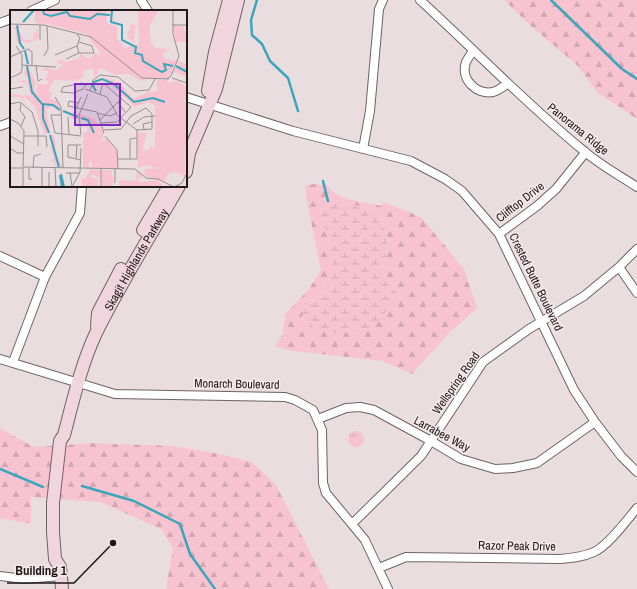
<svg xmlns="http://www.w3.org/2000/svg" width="637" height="589" font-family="'Archivo Narrow',sans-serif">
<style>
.forest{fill:url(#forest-firs);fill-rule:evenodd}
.wetland{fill:url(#wetland-marsh)}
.park{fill:url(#park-tufts)}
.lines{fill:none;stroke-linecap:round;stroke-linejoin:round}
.stream{stroke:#3ba6b8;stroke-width:2.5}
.street-casing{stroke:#6e6366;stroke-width:10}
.secondary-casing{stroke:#6e6366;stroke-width:14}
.street{stroke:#fff;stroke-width:8}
.secondary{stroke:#f1d5de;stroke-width:12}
.labels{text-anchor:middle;stroke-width:3;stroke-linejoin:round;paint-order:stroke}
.street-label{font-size:12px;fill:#1e191b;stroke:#f7eaed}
.inset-river{fill:none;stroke:#3ba6b8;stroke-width:2}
.inset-road{fill:none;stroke:#988f91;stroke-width:1}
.view{fill:#7b2cbf;fill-opacity:0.15;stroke:#7b2cbf;stroke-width:2}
.inset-edge{fill:none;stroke:#1e191b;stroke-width:2}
.leader{fill:none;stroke:#1e191b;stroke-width:1.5}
.callout-dot{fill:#1e191b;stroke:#f7eaed;stroke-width:1.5}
.callout-label{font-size:13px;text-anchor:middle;font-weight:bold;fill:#1e191b;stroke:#f7eaed;stroke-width:3;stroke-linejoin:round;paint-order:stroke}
</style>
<defs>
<pattern id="forest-firs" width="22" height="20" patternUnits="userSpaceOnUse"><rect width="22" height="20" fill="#f8c3d1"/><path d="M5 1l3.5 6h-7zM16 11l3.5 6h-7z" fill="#d4a7b3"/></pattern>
<pattern id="wetland-marsh" width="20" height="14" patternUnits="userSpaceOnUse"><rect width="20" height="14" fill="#f8c3d1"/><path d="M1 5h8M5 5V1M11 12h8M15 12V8" fill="none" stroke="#d4a7b3"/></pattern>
<pattern id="park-tufts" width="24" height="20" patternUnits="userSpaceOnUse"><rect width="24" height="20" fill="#f8c3d1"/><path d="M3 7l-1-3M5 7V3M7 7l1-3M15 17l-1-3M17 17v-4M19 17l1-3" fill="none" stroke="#d4a7b3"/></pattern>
</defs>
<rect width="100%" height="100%" fill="#eadde0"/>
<path class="forest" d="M 504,0 L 637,0 L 637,119 L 598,93 L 578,66 L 531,26 Z
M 315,184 L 327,185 C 338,201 364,202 382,206 L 383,202 L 407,211 L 422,218 L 464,269 L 477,308 L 449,333 L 412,374 L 382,361 L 287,350 L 275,346 L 283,334 L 285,314 L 308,290 L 321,271 L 306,196 L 306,185 ZM 328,201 L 337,201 L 376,210 C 390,230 389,249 381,272 L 392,281 L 370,329 L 357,330 L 302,318 C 307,300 310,306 320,294 C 323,290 329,284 331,279 C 336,259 326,230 320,211 Z
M 0,428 L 34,447 L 91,443 L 172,446 L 220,454 L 252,462 L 276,485 L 329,589 L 167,589 L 167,582 L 173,548 L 161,529 L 100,502 L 31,497 L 31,524 L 0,518 Z"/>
<path class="wetland" d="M 328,201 L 337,201 L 376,210 C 390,231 389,249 381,272 L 392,281 L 396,295 L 382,317 L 370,329 L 334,333 L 316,330 L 302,318 C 307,300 309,306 320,294 C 323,290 329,284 331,279 C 336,259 326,230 320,211 Z"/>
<path class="park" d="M348 439a8 8 0 1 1 16 0a8 8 0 1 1-16 0Z"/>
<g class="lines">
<path class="stream" d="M 257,0 L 251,20 L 252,35 L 262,44 L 270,61 L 288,78 L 298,111
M 551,0 L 622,69 L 637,79
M 323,181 L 328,201
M 0,469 L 43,487
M 82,486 L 134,501 L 180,524 L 190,554 L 215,589"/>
<defs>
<path id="street" d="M 141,0 L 148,11
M 420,0 C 475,50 526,104 584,151 C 600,165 619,175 637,187
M 31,11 L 55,0
M 0,23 L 11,19
M 473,51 C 471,54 468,58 466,62 C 460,79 476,95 493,92 C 497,91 503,87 507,84
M 186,97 L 293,131 L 411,161 L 445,179 L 462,191 L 499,234 L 574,390 L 595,422 L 621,456 L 637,472
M 0,126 L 11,122
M 363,149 L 370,111 L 379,9 L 383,0
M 499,234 L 537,206 L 556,189 L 585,153
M 0,256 L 45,277
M 619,267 L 637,293
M 0,359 L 115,394 L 285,397 L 295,400 L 313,410 L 322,430 L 323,483 L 326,493 L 365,540 L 388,589
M 13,362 L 45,277 L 80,213 L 82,186
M 318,419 L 346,408 L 360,407 L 374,410 L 431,441 L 461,459 L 495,469 L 513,468 L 537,463 L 595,422
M 352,524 L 421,456 L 483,362 L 529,329 L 584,296 L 619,267 L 637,249
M 379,568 L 406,557 L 560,559 C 572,558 583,557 594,552 C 608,546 627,520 637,508
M 0,576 L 24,579 L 61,576"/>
<g id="secondary">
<path d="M 208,91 L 215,52 L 229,0"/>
<path d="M 186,172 L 189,153 L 216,89 L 238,0"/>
<path d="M 143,230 L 169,186"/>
<path d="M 97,326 L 98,313 L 121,269"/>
<path id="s1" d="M 62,589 L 60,567 L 55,559 L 53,532 L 53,503 L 60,441 L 64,435 C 73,401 81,365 96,333 C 121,282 151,235 179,186"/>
</g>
</defs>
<use href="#street" class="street-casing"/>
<use href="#secondary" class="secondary-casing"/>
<use href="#street" class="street"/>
<use href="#secondary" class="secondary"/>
</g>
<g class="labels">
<g class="street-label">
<text transform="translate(578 129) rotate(39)" y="4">Panorama Ridge</text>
<text transform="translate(520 202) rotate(-38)" y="4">Clifftop Drive</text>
<text dy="4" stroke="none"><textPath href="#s1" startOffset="348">Skagit Highlands Parkway</textPath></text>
<text transform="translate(536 282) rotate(64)" y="4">Crested Butte Boulevard</text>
<text transform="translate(456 383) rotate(-55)" y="4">Wellspring Road</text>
<text transform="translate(237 384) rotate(1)" y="4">Monarch Boulevard</text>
<text transform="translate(442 434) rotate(28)" y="4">Larrabee Way</text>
<text transform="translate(517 546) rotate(1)" y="4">Razor Peak Drive</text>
</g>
</g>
<g transform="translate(10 10)">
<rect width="177" height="177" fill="#eadde0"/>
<path d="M 163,16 L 173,16 L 174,21 L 177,22 L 177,33 L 168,31 L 166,33 Z" fill="#f8c3d1"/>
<path d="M 119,14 L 127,15 L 125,18 L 124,33 L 117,27 L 118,21 L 122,18 ZM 13,15 L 8,19 L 14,30 L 24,29 L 23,22 L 26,23 L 27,17 L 29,26 L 26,30 L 18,33 L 12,31 L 10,36 L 6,30 L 6,20 L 2,18 ZM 70,20 L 113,40 L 138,39 L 137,26 L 140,23 L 141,33 L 146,38 L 160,39 L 153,44 L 155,49 L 167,51 L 160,64 L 131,71 L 119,64 L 105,65 L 94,59 L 88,59 L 88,63 L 84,66 L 83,58 L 73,61 L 74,66 L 66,71 L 45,70 L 40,77 L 39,83 L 43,83 L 40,88 L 48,92 L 50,100 L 50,102 L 42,97 L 36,99 L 40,122 L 35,125 L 24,96 L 15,87 L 13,88 L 16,95 L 10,87 L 0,87 L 4,84 L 15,86 L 15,79 L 17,86 L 21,85 L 17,74 L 9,71 L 3,73 L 0,69 L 4,73 L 14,70 L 18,72 L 18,67 L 14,65 L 15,58 L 22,57 L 18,60 L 22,63 L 26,73 L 24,77 L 27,84 L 27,74 L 37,74 L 39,72 L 35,70 L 39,61 L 30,60 L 38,57 L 45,61 L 52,55 L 50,53 L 47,55 L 49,51 L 45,55 L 49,50 L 56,52 L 69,48 L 70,44 L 80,49 L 85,43 L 90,46 L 90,42 L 79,29 L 78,25 ZM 168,51 L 177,54 L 177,71 L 176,67 L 164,62 ZM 93,67 L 110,73 L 123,89 L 138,82 L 147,81 L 147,70 L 157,70 L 159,74 L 163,71 L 169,71 L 177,78 L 175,166 L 164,162 L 158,164 L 154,172 L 134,165 L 135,159 L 144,159 L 144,157 L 137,155 L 128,158 L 128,123 L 137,123 L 132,141 L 139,140 L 141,136 L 145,140 L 145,96 L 139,92 L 125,97 ZM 54,100 L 84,108 L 94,123 L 92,131 L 97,129 L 107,142 L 107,158 L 82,158 L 82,152 L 79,152 L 79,158 L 73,157 L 73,123 L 77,122 L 77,112 L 72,109 L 62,109 ZM 41,123 L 45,127 L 45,141 L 52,157 L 45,156 L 45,152 L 41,151 L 44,147 L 41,140 ZM 81,159 L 91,160 L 90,168 L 82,164 L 82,168 L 89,169 L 87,177 L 72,177 L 72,167 L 75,169 ZM 92,160 L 101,160 L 104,172 L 101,177 L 92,177 ZM 127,160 L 132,167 L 128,169 L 129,172 L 147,170 L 152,174 L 150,177 L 109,177 L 109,170 L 126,171 Z" fill="#f8c3d1"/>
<path d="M 168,120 L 171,121 L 177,132 L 177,148 Z" fill="#f8c3d1"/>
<path d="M 25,0 L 96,0 L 97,13 L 107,17 L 107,29 L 115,38 L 129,34 L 128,0 L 149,0 L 140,15 L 139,40 L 147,53 L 162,62 L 154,69 L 133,68 L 83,26 L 39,14 L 25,13 ZM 164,88 L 177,88 L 177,102 L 164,97 Z" fill="#f8c3d1"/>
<path class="inset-river" d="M 33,0 L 34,4 L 41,6 L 57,2 L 60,6 L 80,9 L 87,4 L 100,5M 102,0 L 101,12 L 112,15 L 112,30 L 126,37 L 125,43 L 132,45 L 133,51 L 152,62 L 156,60 L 154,54 L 163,56M 13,12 L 24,0M 7,15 L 10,33 L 14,39M 15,41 L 18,54M 17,56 L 22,82 L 33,95 L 33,108 L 39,123M 166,56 L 177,62M 86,81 L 83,76 L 84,72 L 92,69 L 104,74 L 124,92 L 143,88 L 155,92M 32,94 L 43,95 L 50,100M 53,101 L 68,107M 71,108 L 78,110 L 84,123M 40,125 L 49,157M 51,164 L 54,177M 50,165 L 52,177"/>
<path class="inset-road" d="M 0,14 L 34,15 L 81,27 L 132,68 L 159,69M 162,15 L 177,15M 67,24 L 70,28 L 67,36 L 69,43M 30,30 L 30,15M 45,45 L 67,36M 34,46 L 38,39 L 37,16M 0,47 L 18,39 L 22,42 L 22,55M 56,49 L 69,43 L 84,43 L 82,36 L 69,32M 12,55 L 46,57M 26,55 L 28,71 L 32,69M 0,68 L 11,63 L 12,59 L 12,45 L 6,36M 162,68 L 177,73M 156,69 L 161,66 L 169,46 L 163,24 L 163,0M 72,73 L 76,75 L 73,79 L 63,83 L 51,82 L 53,77 ZM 0,79 L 13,77M 75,79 L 97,87 L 108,106 L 127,120 L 127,149 L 108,149M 80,81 L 83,70 L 90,65 L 108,67 L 125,81 L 139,80 L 145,69M 90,84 L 93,73 L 121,97 L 107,112 L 91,113M 45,87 L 51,97 L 53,158M 108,92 L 115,102M 68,93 L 59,91 L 58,96 L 87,102 L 94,123M 0,94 L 10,92 L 22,102 L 28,121 L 28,136M 66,99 L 71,87M 87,103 L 100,106 L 107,103M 51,105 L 41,105 L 45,123 L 71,126M 58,107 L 59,124M 0,109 L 8,113 L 14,121 L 13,159M 90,110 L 112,88M 123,114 L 134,107 L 145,106M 11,116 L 15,107 L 10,100 L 11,93M 134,119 L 133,114 L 142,112M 94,120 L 111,119 L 121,106 L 136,98 L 142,104 L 142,119 L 127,120M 71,125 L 69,105 L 78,84M 0,126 L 14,134M 14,126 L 36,126 L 37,137M 95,126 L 107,140 L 108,159M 0,138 L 7,143 L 14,143M 66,148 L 67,135M 120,149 L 120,129 L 127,128M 71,150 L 58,147 L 58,135 L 71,135M 14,157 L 125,159 L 136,168 L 148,169 L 164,177 L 172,173 L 177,163M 0,158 L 13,158M 19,158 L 19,169 L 22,169M 23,158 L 24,146 L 31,144M 32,158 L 32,177M 45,158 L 46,177M 105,159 L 105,173M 56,163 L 69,163M 60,163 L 62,176M 13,177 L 13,159M 39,177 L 39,162M 62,177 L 70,162 L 71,138M 91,177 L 91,159"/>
<path class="view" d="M 65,74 L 110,74 L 110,115 L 65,115 Z"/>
<rect width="177" height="177" class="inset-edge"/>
</g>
<path class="leader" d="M113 543L74 583H7"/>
<circle class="callout-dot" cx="113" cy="543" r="4"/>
<g class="callout-label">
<text x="41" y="575">Building 1</text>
</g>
</svg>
